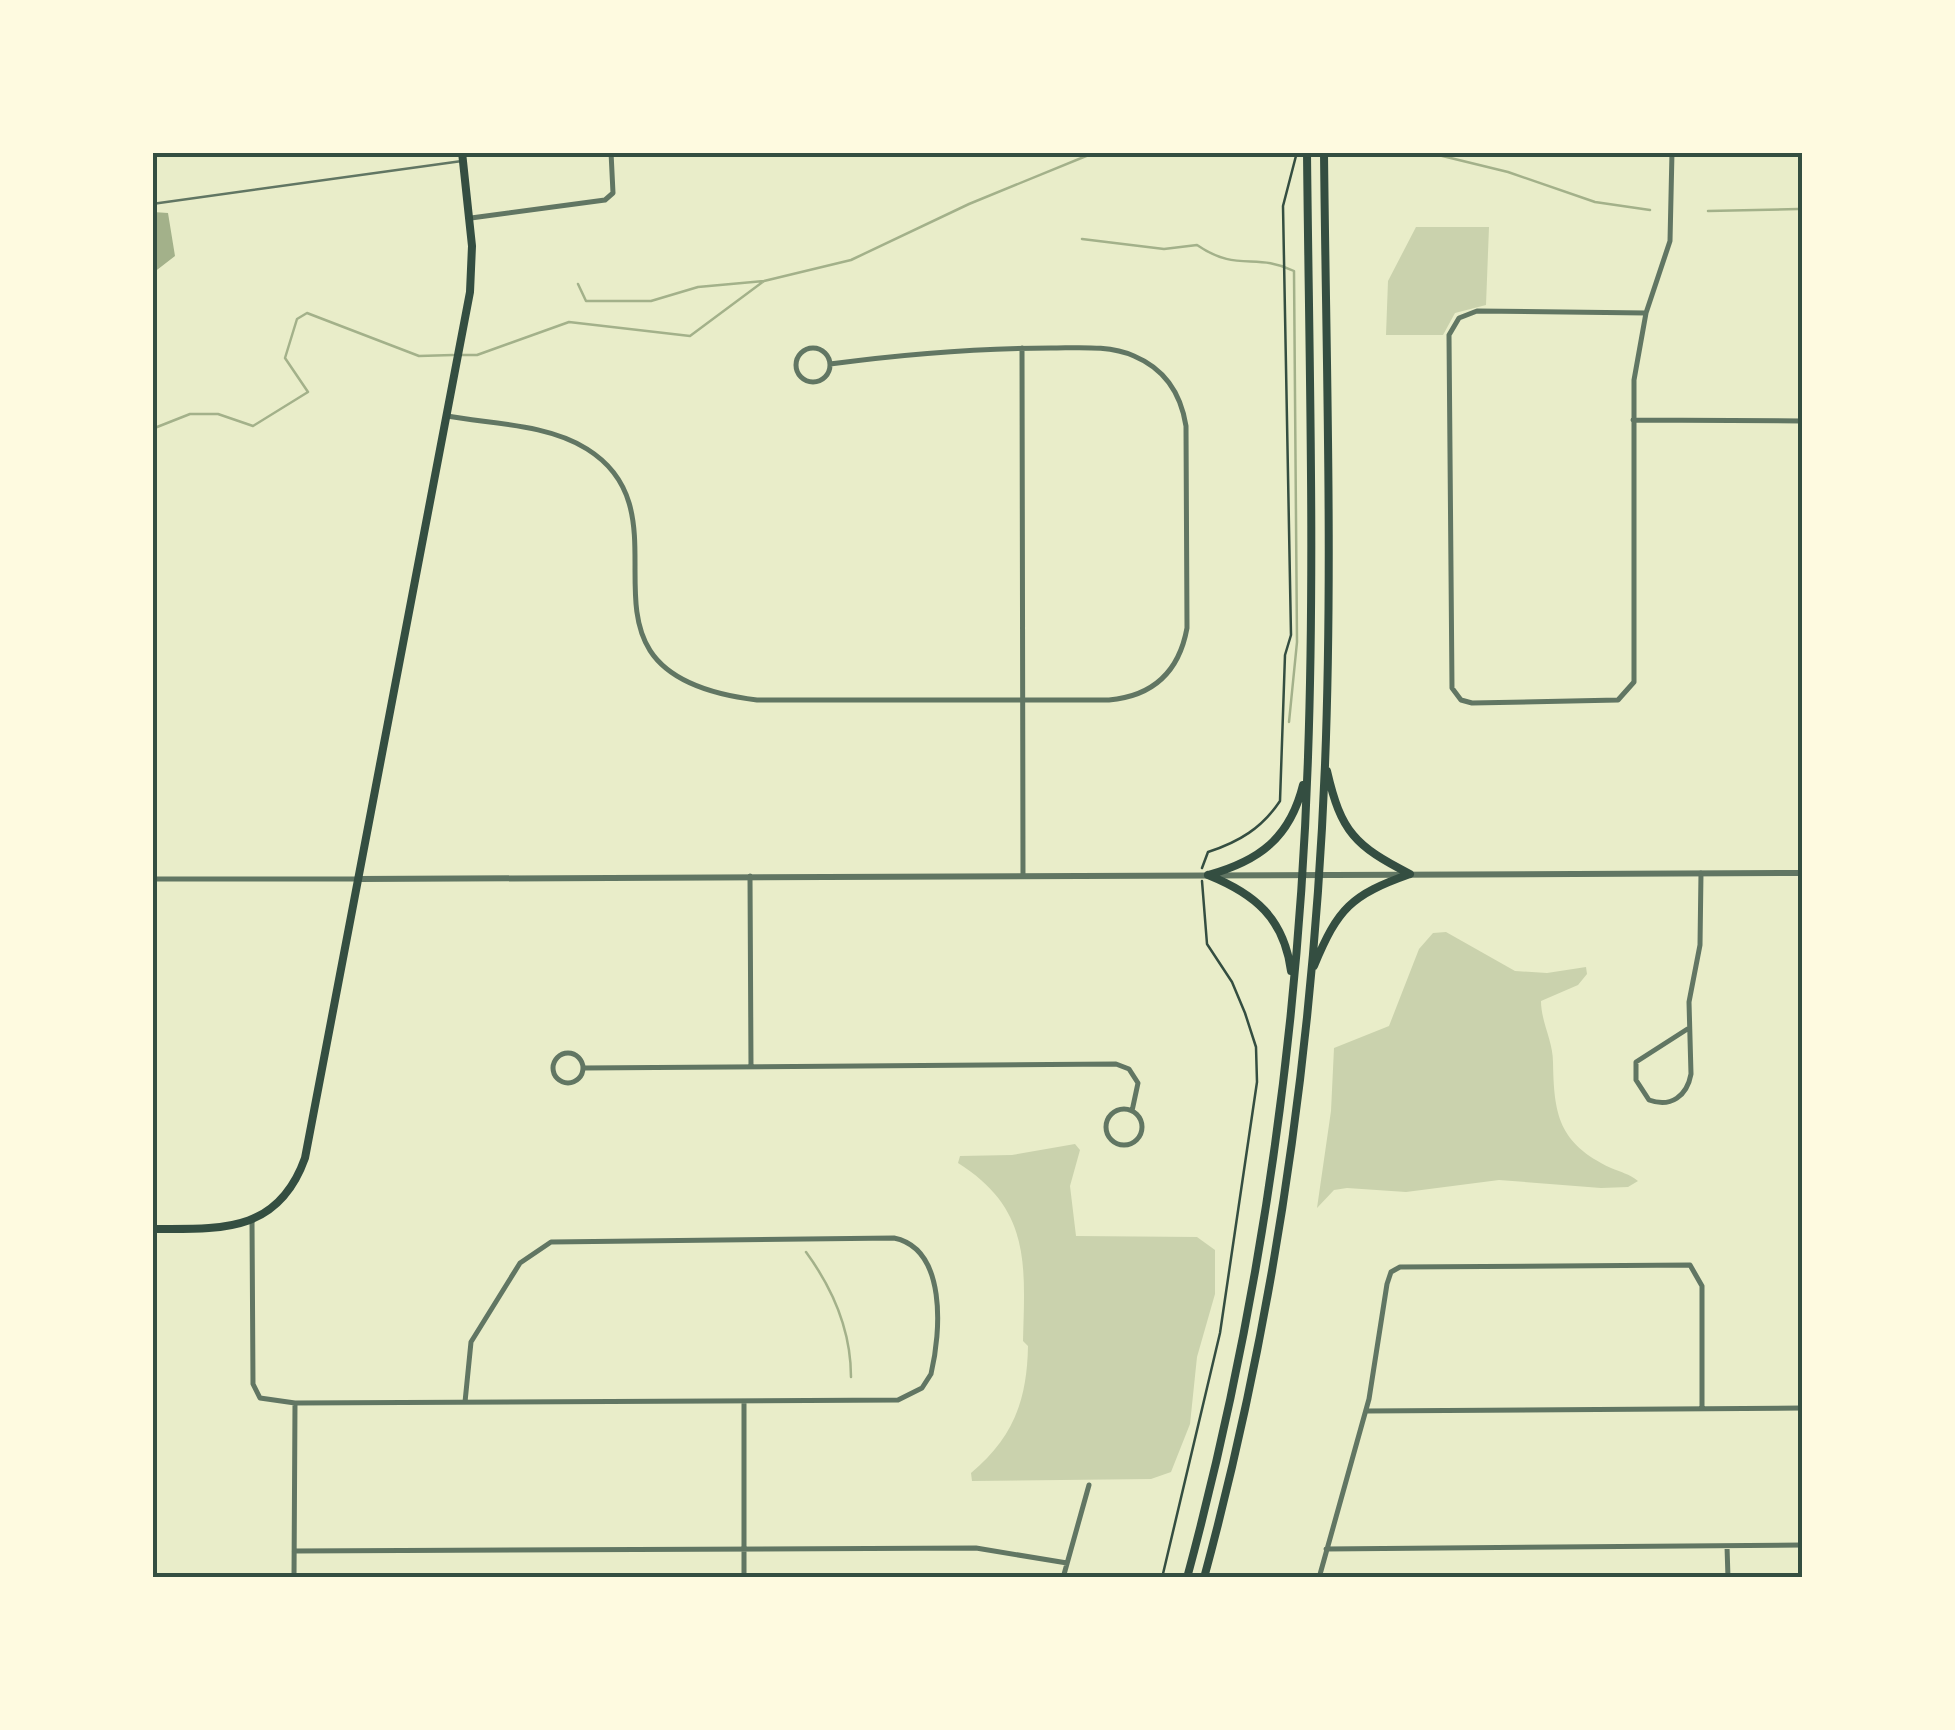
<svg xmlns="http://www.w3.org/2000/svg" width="1955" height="1730" font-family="'Golos Text',sans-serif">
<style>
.green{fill:#cad2ad}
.water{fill:#a3b18a}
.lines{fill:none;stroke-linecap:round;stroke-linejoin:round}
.stream{stroke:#a3b18a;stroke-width:2.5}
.path{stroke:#344e41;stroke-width:2.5}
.service{stroke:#617663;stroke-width:2.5}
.minor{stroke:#617663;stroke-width:5}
.tertiary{stroke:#617663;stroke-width:6}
.secondary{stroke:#344e41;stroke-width:8}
.neatline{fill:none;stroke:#344e41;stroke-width:4}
</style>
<rect width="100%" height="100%" fill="#e9edc9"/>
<path class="green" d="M 1416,227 L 1489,227 L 1486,305 L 1455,313 L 1443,335 L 1386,335 L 1388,281 Z
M 1446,932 L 1515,971 L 1547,973 L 1586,967 L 1587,974 L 1578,985 L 1541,1001 C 1541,1022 1553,1041 1553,1062 C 1554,1114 1558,1143 1611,1168 C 1621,1172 1629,1174 1638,1181 L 1628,1187 L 1601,1188 L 1499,1180 L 1406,1192 L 1347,1188 L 1334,1190 L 1317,1208 L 1331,1111 L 1334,1048 L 1389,1026 L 1419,949 L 1433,933 Z
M 1075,1144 L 1080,1150 L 1070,1186 L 1076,1236 L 1197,1237 L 1215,1250 L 1215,1294 L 1197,1357 L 1190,1424 L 1171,1472 L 1151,1479 L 972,1481 L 971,1473 C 1013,1438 1027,1401 1028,1346 L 1023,1341 C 1025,1264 1031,1209 958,1163 L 960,1156 L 1012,1155 Z"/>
<path class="water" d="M 153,212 L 168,213 L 175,256 L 153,273 L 157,249 Z"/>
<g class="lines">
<path class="stream" d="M 1426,152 L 1508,172 L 1595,202 L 1650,210
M 1708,211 L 1798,209
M 1082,239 L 1164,249 L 1197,245 C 1238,273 1255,252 1294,271 L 1297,642 L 1289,722
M 578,284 L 586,301 L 651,301 L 698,287 L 764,281 L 851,260 L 969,204 L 1096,152
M 461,355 L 477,355 L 569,322 L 690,336 L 764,281
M 152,429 L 190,414 L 218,414 L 253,426 L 308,392 L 285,358 L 297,319 L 307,313 L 419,356 L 453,355
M 806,1252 C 833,1289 851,1331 851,1377"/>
<path class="path" d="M 1202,868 L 1208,852 C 1239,842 1262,828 1280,801 L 1285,655 L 1291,635 L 1283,206 L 1297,152
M 1162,1578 L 1220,1333 L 1257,1082 L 1256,1047 L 1245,1013 L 1232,982 L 1207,944 L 1202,881"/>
<path class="service" d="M 152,204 L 462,161"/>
<path class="minor" d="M 471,218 L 605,200 L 613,193 L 611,152
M 1477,311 L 1646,313 L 1634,380 L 1634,682 L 1618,700 L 1472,703 L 1461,700 L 1452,688 L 1449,335 L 1459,318 Z
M 1646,313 L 1670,241 L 1672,152
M 1022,348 L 1023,875
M796 365a17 17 0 1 1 34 0a17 17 0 1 1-34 0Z
M 447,416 C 491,424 548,424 587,449 C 701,520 545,674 757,700 L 1109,700 C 1153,696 1179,672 1187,628 L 1186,426 C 1181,394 1165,369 1134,356 C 1109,345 1078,348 1051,348 C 976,348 905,354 830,364
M 1633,420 L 1802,421
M 750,876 L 751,1067
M 152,879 L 359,879
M 1689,1028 L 1636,1062 L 1636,1080 L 1649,1100 C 1671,1108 1687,1096 1691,1074 L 1689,1002 L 1700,945 L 1701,873
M553 1068a15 15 0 1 1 30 0a15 15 0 1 1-30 0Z
M 583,1068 L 1116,1064 L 1129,1069 L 1138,1083 L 1132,1111
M1106 1127a18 18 0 1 1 36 0a18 18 0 1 1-36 0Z
M 252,1221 L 253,1384 L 260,1398 L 295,1403 L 898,1400 L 922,1388 L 931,1374 C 941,1332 947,1249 894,1238 L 551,1242 L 520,1263 L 471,1342 L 465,1402
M 1366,1411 L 1802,1408
M 1727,1546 L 1728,1578
M 1326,1549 L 1802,1545
M 294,1551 L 976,1548 L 1067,1563
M 294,1578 L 295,1403
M 744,1578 L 744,1401
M 1063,1578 L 1089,1485
M 1319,1578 L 1369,1399 L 1387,1284 L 1391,1272 L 1400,1267 L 1690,1265 L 1702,1286 L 1702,1409"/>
<path class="tertiary" d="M 359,879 L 1802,873"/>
<path class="secondary" d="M 1327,771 C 1341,832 1355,846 1410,874
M 1208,875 C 1259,861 1290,838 1303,785
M 1208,875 C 1255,894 1284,918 1291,971
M 1314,966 C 1338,908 1351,895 1410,874
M 152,1229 C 220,1229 278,1234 305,1158 L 470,292 L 472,246 L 462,152
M 1187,1578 C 1259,1311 1299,1033 1308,757 C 1315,556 1309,354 1307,152
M 1204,1578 C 1276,1312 1314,1039 1325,765 C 1333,561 1326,356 1324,152"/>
</g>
<rect width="1955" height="1730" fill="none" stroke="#fefae0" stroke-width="310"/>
<rect x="155" y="155" width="1645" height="1420" class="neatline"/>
</svg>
